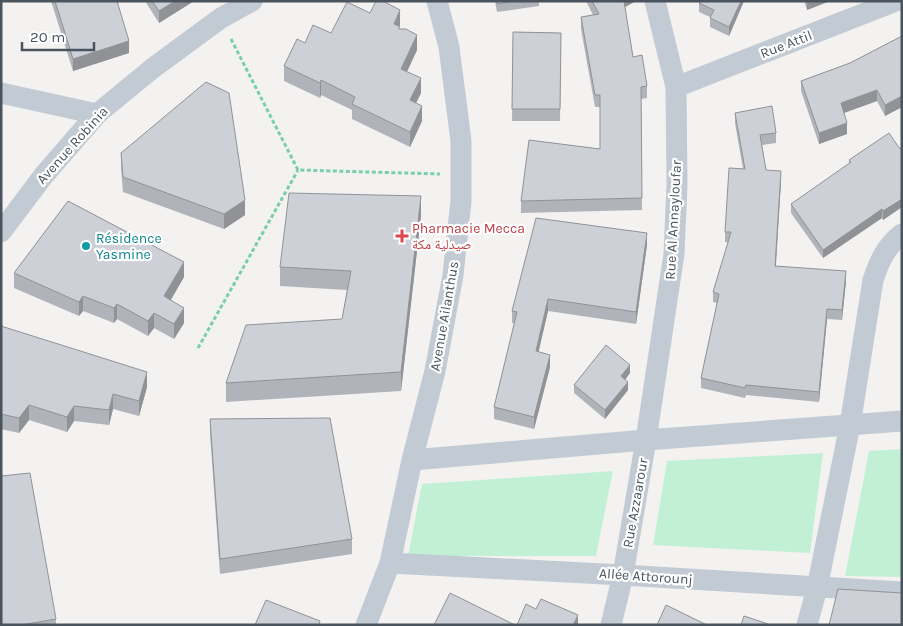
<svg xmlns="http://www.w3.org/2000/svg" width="903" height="626" font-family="Karla,'Noto Naskh Arabic',sans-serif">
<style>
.green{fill:#c1f0d5}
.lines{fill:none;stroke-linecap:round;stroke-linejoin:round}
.path{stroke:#79cfa7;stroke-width:3;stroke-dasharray:4 2.5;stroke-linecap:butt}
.street{stroke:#c2cbd3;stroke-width:21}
.wall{fill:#b0b3b9}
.shaded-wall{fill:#909296}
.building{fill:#cdd0d7;stroke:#909296}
.health-dot{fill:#e0444e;stroke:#fff;stroke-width:2}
.culture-dot{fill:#0f9aa8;stroke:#fff;stroke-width:2}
.labels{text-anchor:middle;stroke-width:4.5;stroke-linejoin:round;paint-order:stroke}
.street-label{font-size:14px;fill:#49545f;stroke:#fff}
.health-label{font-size:14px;fill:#be3a42;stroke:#fff;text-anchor:start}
.culture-label{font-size:14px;fill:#0d838f;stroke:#fff;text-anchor:start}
</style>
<rect width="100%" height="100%" fill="#f4f2f1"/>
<path class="green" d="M 902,449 L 902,577 L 845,576 L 869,451 Z
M 823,453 L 810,553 L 653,545 L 667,461 Z
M 613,471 L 596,556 L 408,556 L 422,484 Z"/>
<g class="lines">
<path class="path" d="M 231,39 L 298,170 L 440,174
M 198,348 L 298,170"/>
<path class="street" d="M 676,87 L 896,1
M 1,93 L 97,114
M 1,232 L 44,175 L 97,114 L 153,68 L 221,18 L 252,1
M 412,460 L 646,440 L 902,421
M 390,563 L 623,575 L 902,592
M 366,625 L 390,563 L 412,460 L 435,371 L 453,275 L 461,201 L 461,141 L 449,47 L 437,1
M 611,625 L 623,575 L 646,440 L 674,254 L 677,185 L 676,87 L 655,1
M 807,625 L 817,588 L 850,425 L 873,280 C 879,262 886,246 902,234"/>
</g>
<path class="wall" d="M 51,1 L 117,1 L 129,53 L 73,71 Z
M 145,1 L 194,1 L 159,23 Z
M 495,1 L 539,1 L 539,6 L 497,12 Z
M 586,1 L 636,1 L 625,7 L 633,57 L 647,86 L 647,98 L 641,99 L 642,210 L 521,213 L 521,201 L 600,149 L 600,107 L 595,107 L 581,29 L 581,17 L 593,15 Z
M 744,1 L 729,36 L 710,27 L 710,17 L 699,12 L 699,3 Z
M 804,1 L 830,1 L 807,10 Z
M 370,13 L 400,25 L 399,29 L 417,50 L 407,72 L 421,93 L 416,103 L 422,121 L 410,147 L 352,119 L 352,110 L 321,95 L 320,98 L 284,81 L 284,66 L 305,43 L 331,33 Z
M 513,32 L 561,33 L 560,121 L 512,121 Z
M 902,36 L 902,107 L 885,116 L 877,101 L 844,113 L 847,134 L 819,144 L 801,91 L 801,81 L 850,63 Z
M 735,113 L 776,133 L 776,143 L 762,145 L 766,170 L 781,181 L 776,266 L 846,281 L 842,320 L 827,319 L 819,402 L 746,395 L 745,398 L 701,388 L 701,378 L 717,303 L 713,302 L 713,292 L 728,242 L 725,242 L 725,232 L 743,169 L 735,123 Z
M 902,148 L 902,207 L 883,220 L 882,218 L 823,258 L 791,213 L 791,204 L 849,164 L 849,160 L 900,149 Z
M 121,153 L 245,215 L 224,229 L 123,192 L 121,168 Z
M 421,216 L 401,391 L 226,402 L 226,383 L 342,319 L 347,290 L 280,286 L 280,267 Z
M 647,245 L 636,324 L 548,311 L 538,352 L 550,367 L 534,429 L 494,419 L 494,407 L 515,323 L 512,323 L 512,311 Z
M 14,273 L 184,277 L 171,300 L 184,323 L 174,339 L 154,328 L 148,336 L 117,319 L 114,323 L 83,311 L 79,316 L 14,288 Z
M 1,326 L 147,387 L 139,416 L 113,409 L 109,425 L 74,421 L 67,432 L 29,420 L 19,433 L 1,429 Z
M 630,373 L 626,379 L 628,390 L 605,419 L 574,393 L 574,385 Z
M 210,419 L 352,539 L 352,554 L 220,574 L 210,434 Z
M 56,619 L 56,625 L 1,625 Z"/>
<path class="shaded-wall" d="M 175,1 L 194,1 L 159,23 L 159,11 Z
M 623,1 L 636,1 L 623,8 Z
M 741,1 L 744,1 L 729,36 L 729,27 Z
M 807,1 L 830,1 L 807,10 Z
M 400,10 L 400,25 L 394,39 L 394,24 Z
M 417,35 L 417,50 L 401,84 L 401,69 Z
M 129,41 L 129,53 L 73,71 L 73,59 Z
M 421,78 L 421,93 L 410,115 L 410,100 Z
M 321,80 L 321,95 L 320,98 L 320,83 Z
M 877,90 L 877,101 L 841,114 L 841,103 Z
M 902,96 L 902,107 L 885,116 L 885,105 Z
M 422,106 L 422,121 L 410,147 L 410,132 Z
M 847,123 L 847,134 L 819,144 L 819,133 Z
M 781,171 L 781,181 L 775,276 L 775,266 Z
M 421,196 L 421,216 L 401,391 L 401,372 Z
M 902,199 L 902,207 L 883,220 L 883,211 Z
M 245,200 L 245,215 L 224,229 L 224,214 Z
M 882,209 L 882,218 L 823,258 L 823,250 Z
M 647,233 L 647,245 L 636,324 L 636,312 Z
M 184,262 L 184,277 L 164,311 L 164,296 Z
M 846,271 L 846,281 L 842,320 L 842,310 Z
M 83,296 L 83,311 L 79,316 L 79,302 Z
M 548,299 L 548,311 L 536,363 L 536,351 Z
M 117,304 L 117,319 L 114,323 L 114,308 Z
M 184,308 L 184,323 L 174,339 L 174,324 Z
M 827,309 L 827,319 L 819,402 L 819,392 Z
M 154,313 L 154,328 L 148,336 L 148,321 Z
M 550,355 L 550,367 L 534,429 L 534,417 Z
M 630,365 L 630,373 L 621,384 L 621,376 Z
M 147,372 L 147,387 L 139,416 L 139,401 Z
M 628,382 L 628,390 L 605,419 L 605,410 Z
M 113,394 L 113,409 L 109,425 L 109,410 Z
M 29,405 L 29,420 L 19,433 L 19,418 Z
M 74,406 L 74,421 L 67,432 L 67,417 Z
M 578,615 L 578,625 L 573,625 Z"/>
<path class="building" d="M 55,1 L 117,1 L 129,41 L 73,59 Z
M 152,1 L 175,1 L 159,11 Z
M 376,1 L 383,1 L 400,10 L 394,24 L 399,26 L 399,29 L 406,29 L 417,35 L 401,69 L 421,78 L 410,100 L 422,106 L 410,132 L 352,104 L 355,97 L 321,80 L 320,83 L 284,66 L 297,39 L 305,43 L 313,25 L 331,33 L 347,2 L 370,13 Z
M 497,1 L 514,1 L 497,4 Z
M 592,1 L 624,1 L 633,57 L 642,55 L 647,86 L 641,87 L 642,198 L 521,201 L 529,140 L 600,149 L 600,95 L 595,95 L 581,17 L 599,14 Z
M 700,1 L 741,1 L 729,27 L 710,18 L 714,10 L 699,3 Z
M 513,32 L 561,33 L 560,109 L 512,109 Z
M 902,36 L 902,96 L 885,105 L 877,90 L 841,103 L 847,123 L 819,133 L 801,81 L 850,63 Z
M 206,82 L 229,93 L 245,200 L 224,214 L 123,177 L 121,153 Z
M 772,106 L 776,133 L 760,135 L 766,170 L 781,171 L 775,266 L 846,271 L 842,310 L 827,309 L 819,392 L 746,385 L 745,388 L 701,378 L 719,294 L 713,292 L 731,232 L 725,232 L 729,168 L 745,169 L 735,113 Z
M 889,133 L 900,149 L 902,148 L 902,199 L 883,211 L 882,209 L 823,250 L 791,204 L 851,162 L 849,160 Z
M 289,193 L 421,196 L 401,372 L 226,383 L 246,325 L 342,319 L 351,271 L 280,267 Z
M 68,201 L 184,262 L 164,296 L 184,308 L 174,324 L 154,313 L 148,321 L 117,304 L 114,308 L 83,296 L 79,302 L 14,273 Z
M 536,218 L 647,233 L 636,312 L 548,299 L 536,351 L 550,355 L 534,417 L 494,407 L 517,312 L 512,311 Z
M 1,326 L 147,372 L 139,401 L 113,394 L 109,410 L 74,406 L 67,417 L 29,405 L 19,418 L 1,414 Z
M 606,345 L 630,365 L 621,376 L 628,382 L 605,410 L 574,385 Z
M 330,418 L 352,539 L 220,559 L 210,419 Z
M 30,473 L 56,619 L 21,625 L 1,625 L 1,476 Z
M 838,589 L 902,593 L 902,625 L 829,625 Z
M 450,593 L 515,625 L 434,625 Z
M 541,599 L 578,615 L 573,625 L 517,625 L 526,604 L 536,609 Z
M 266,600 L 320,621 L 319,625 L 255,625 Z
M 666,605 L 707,625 L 657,625 Z
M 744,616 L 768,624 L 768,625 L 741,625 Z"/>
<path class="health-dot" d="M399.5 228.5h5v5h5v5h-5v5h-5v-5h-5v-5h5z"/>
<circle class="culture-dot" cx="86" cy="246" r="5"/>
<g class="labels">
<g class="street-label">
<text transform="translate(786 44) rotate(-21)" y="5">Rue Attil</text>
<text transform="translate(72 145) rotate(-48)" y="5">Avenue Robinia</text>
<text transform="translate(673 220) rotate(-87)" y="5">Rue Al Annayloufar</text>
<text transform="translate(444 316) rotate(-80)" y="5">Avenue Ailanthus</text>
<text transform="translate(635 503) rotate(-80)" y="5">Rue Azzaarour</text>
<text transform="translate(646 576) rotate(4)" y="5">Allée Attorounj</text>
</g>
<g class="health-label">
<text x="412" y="233">Pharmacie Mecca<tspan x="412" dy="16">صيدلية مكة</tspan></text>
</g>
<g class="culture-label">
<text x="96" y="243">Résidence<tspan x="96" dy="16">Yasmine</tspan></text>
</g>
</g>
<rect width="903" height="626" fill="none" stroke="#49545f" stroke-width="5"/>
<path d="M22 42v8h72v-8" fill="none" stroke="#49545f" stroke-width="2.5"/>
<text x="30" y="42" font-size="15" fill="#49545f" stroke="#ffffff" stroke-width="4" paint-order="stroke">20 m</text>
</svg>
